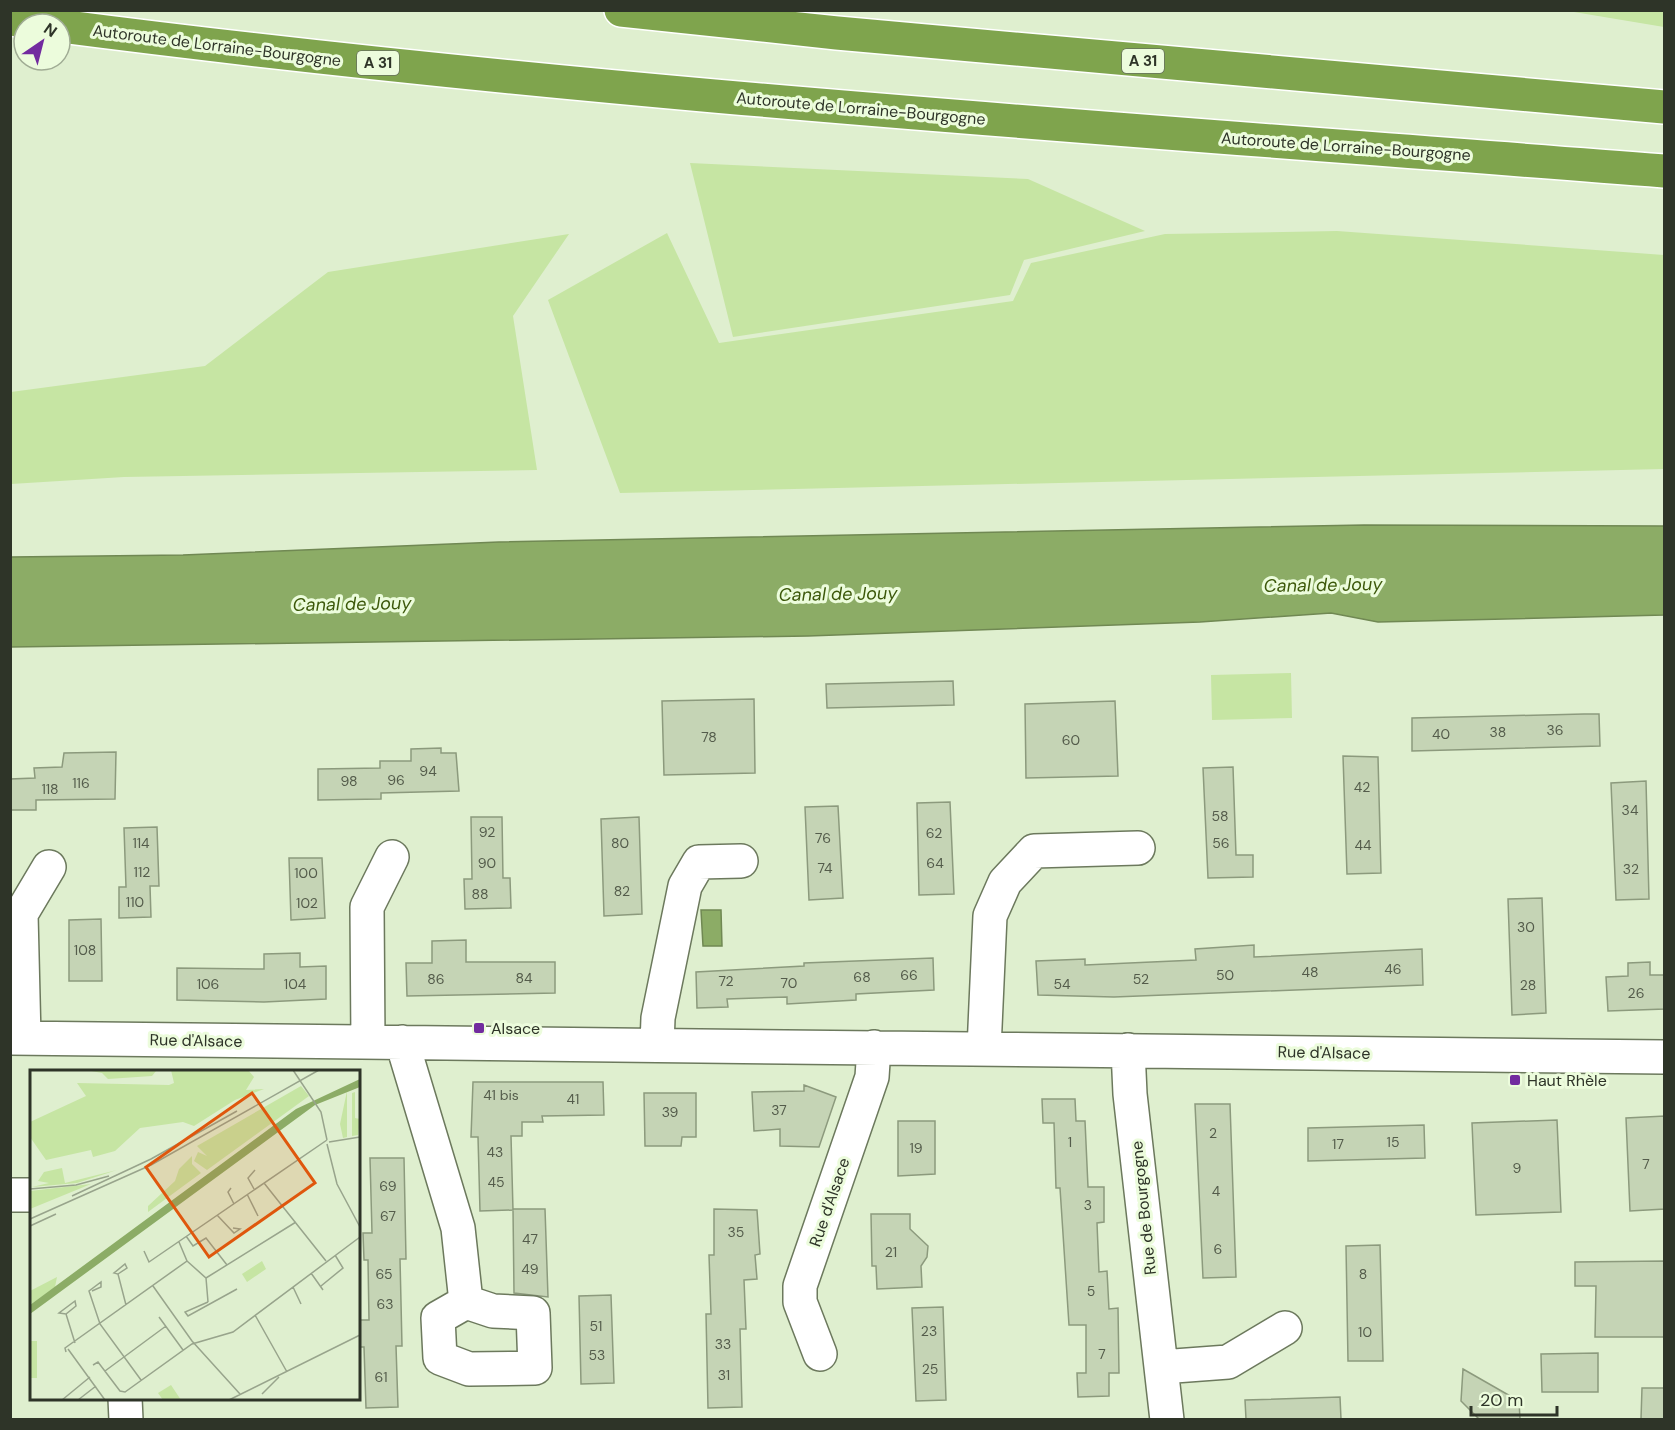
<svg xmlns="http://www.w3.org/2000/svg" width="1675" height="1430" font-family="'DM Sans',sans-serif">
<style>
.green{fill:#c6e5a3}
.water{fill:#8cac66;stroke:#708853;stroke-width:1.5}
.building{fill:#c5d4b5;stroke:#8c9a7d;stroke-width:1.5}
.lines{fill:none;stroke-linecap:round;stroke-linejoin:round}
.minor-casing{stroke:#6c795d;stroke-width:36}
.highway-casing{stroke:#fff;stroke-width:36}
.minor{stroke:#fff;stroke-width:33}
.highway{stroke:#7fa44d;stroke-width:33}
.poi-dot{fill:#722b9f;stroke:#ecfcdc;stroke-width:2}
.labels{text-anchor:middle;stroke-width:6;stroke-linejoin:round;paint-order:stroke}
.number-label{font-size:14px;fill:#545c4b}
.shield{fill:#ecfcdc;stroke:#67705e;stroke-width:1.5}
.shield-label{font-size:15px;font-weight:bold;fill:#2e3428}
.street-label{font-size:16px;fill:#2e3428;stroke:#ecfcdc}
.poi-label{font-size:16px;fill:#2e3428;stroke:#ecfcdc;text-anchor:start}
.water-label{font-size:18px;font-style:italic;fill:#3c580a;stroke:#ecfcdc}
.inset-road{fill:none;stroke:#98a48c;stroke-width:1.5}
.view{fill:#df570d;fill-opacity:0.15;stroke:#df570d;stroke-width:3}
.inset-edge{fill:none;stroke:#2e3428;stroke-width:3}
</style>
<rect width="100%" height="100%" fill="#dfefcf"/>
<path class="green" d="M 1568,11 L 1664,11 L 1664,27 Z
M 690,163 L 1028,179 L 1145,231 L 1024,260 L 1010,295 L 733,337 Z
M 1337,231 L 1664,255 L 1664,469 L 620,493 L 548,300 L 667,233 L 719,343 L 1013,301 L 1031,263 L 1165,234 Z
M 569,234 L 513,316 L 537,470 L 124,477 L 11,484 L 11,392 L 205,366 L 328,272 Z
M 1291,673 L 1292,718 L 1212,720 L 1211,675 Z"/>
<path class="water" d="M 1364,525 L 1664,526 L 1664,615 L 1378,622 L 1331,613 L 1200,622 L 808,636 L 11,647 L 11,557 L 183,555 L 499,542 Z
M 701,910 L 721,910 L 722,946 L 703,946 Z"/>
<path class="building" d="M 953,681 L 954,705 L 827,708 L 826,684 Z
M 754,699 L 755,773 L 664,775 L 662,701 Z
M 1115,701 L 1118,776 L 1026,778 L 1025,704 Z
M 1584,714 L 1599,714 L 1600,746 L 1412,751 L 1412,718 Z
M 441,748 L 441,753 L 456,753 L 459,791 L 381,793 L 381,799 L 318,800 L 318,769 L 380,768 L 380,761 L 411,761 L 411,749 Z
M 116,752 L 115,799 L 36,800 L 36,810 L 10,810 L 10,779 L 35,778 L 34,768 L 62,767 L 64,753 Z
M 1343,756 L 1378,757 L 1381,873 L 1347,874 Z
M 1233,767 L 1236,855 L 1253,855 L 1253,877 L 1208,878 L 1203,768 Z
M 1646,781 L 1649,899 L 1616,900 L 1611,783 Z
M 950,802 L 954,894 L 919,895 L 917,803 Z
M 838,806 L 843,898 L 809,900 L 805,807 Z
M 471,817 L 502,817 L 503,878 L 510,878 L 511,908 L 465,909 L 464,879 L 472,879 Z
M 639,817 L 642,914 L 604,916 L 601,819 Z
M 157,827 L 159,886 L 150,886 L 151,917 L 119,918 L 119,887 L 126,887 L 124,828 Z
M 289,858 L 322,858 L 325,918 L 291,920 Z
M 1542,898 L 1546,1013 L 1512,1015 L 1508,899 Z
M 101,919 L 102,981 L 69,981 L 69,920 Z
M 466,940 L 466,962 L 555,962 L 555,993 L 407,996 L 406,963 L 432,963 L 432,941 Z
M 1254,945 L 1254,957 L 1422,949 L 1423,985 L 1114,997 L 1038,995 L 1036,961 L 1085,959 L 1085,965 L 1196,960 L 1195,949 Z
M 300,953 L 300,967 L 326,966 L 326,999 L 264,1002 L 177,1000 L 177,968 L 264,969 L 264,954 Z
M 933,958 L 934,990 L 856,994 L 856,1000 L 787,1004 L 787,997 L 727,999 L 728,1007 L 697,1008 L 696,972 L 804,966 L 804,963 Z
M 1650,962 L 1650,975 L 1665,975 L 1665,1009 L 1608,1011 L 1606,977 L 1628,976 L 1628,963 Z
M 473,1082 L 603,1082 L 604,1115 L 542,1116 L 543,1122 L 522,1122 L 522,1136 L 511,1136 L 513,1210 L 480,1211 L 478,1137 L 471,1137 Z
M 804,1085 L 836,1097 L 819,1147 L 780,1146 L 780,1129 L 754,1131 L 752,1092 L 804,1091 Z
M 644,1093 L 696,1093 L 696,1137 L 682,1137 L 681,1146 L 645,1146 Z
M 1042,1099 L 1075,1099 L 1076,1121 L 1085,1121 L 1088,1187 L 1104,1187 L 1104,1222 L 1097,1223 L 1099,1272 L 1107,1271 L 1109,1309 L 1118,1308 L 1119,1373 L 1109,1373 L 1109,1396 L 1078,1397 L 1077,1373 L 1086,1373 L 1086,1325 L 1069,1325 L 1060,1188 L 1056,1188 L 1054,1123 L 1043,1123 Z
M 1195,1104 L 1230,1104 L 1236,1277 L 1203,1278 Z
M 1665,1116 L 1665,1209 L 1630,1211 L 1626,1118 Z
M 1557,1120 L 1561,1212 L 1476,1215 L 1472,1123 Z
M 898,1121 L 935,1121 L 935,1174 L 898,1176 Z
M 1424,1125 L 1425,1158 L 1308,1161 L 1308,1128 Z
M 370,1158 L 404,1158 L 406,1259 L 400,1259 L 402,1346 L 396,1346 L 398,1407 L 366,1408 L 364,1347 L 359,1347 L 359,1320 L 369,1320 L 368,1260 L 364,1260 L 363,1233 L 372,1233 Z
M 513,1209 L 545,1209 L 548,1297 L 514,1293 Z
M 714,1209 L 757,1210 L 760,1254 L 755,1255 L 757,1279 L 744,1280 L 746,1329 L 740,1329 L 742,1407 L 708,1408 L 706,1314 L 711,1314 L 709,1255 L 714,1255 Z
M 871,1214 L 910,1214 L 910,1229 L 928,1246 L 927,1257 L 921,1266 L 922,1287 L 877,1289 L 876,1266 L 872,1266 Z
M 1380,1245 L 1383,1361 L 1348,1361 L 1346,1246 Z
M 1665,1261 L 1665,1337 L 1595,1337 L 1596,1286 L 1575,1286 L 1575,1262 Z
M 611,1295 L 614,1383 L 581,1384 L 579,1296 Z
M 943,1307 L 946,1400 L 916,1401 L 912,1308 Z
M 1598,1353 L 1598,1392 L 1542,1392 L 1541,1354 Z
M 1463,1369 L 1519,1401 L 1520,1419 L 1479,1419 L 1461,1401 Z
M 1642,1388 L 1665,1388 L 1665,1419 L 1641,1419 Z
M 1340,1397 L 1341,1419 L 1246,1419 L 1245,1400 Z"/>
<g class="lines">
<defs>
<path id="minor" d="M 10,1038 L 1664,1057
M 24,1038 L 21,914 L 49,867
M 368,1042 L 367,907 L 392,857
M 402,1042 L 458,1228 L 466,1302
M 657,1045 L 658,1018 L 685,886 L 699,862 L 741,861
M 984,1049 L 990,916 L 1005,882 L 1034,851 L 1138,848
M 1128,1050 L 1130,1094 L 1167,1420
M 10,1195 L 32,1195
M 466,1302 L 493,1311 L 533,1313 L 535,1368 L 469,1369 L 440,1358 L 438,1318 Z
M 820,1354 L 800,1302 L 800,1286 L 872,1077 L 874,1047
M 1161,1367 L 1228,1362 L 1285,1328
M 125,1398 L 126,1420"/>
<path id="highway" d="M 621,10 L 837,33 L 1664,107
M 10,19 L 46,24
M 60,26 C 593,95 1129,129 1664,171"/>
</defs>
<use href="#minor" class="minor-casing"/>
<use href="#highway" class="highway-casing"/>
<use href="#minor" class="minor"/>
<use href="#highway" class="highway"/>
</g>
<g class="poi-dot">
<rect x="473" y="1022" width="12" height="12" rx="3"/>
<rect x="1509" y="1074" width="12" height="12" rx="3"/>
</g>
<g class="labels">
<g class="number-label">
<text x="1555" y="735">36</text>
<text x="1498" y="737">38</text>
<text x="1441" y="739">40</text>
<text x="709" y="742">78</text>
<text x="1071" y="745">60</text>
<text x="428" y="776">94</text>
<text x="396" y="785">96</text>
<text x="349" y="786">98</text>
<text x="81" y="788">116</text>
<text x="1362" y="792">42</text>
<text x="50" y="794">118</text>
<text x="1630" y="815">34</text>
<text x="1220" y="821">58</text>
<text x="487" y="837">92</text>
<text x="934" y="838">62</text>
<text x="823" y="843">76</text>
<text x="141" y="848">114</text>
<text x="620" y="848">80</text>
<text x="1221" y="848">56</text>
<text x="1363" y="850">44</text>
<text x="487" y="868">90</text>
<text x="935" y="868">64</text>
<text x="825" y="873">74</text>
<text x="1631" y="874">32</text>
<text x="142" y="877">112</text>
<text x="306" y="878">100</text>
<text x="622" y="896">82</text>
<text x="480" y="899">88</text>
<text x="135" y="907">110</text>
<text x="307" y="908">102</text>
<text x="1526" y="932">30</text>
<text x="85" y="955">108</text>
<text x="1393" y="974">46</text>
<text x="1310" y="977">48</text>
<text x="909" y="980">66</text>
<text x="1225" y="980">50</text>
<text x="862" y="982">68</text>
<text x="524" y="983">84</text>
<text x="436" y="984">86</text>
<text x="1141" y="984">52</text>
<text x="726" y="986">72</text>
<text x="789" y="988">70</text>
<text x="208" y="989">106</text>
<text x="295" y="989">104</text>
<text x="1062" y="989">54</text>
<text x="1528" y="990">28</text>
<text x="1636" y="998">26</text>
<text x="501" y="1100">41 bis</text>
<text x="573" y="1104">41</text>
<text x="779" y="1115">37</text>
<text x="670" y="1117">39</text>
<text x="1213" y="1138">2</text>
<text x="1070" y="1147">1</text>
<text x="1393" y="1147">15</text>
<text x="1338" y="1149">17</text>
<text x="916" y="1153">19</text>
<text x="495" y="1157">43</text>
<text x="1646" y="1169">7</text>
<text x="1517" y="1173">9</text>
<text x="496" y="1187">45</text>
<text x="388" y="1191">69</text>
<text x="1216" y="1196">4</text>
<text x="1088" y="1210">3</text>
<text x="388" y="1221">67</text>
<text x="736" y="1237">35</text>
<text x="530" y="1244">47</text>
<text x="1218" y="1254">6</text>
<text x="891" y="1257">21</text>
<text x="530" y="1274">49</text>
<text x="384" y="1279">65</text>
<text x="1363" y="1279">8</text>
<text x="1091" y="1296">5</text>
<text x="385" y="1309">63</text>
<text x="596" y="1331">51</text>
<text x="929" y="1336">23</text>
<text x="1365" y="1337">10</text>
<text x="723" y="1349">33</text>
<text x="1102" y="1359">7</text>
<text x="597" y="1360">53</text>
<text x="930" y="1374">25</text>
<text x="724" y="1380">31</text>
<text x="381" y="1382">61</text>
</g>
<g class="shield">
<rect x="1122" y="49" width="42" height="24" rx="4.5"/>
<rect x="357" y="51" width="42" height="24" rx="4.5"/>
</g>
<g class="shield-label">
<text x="1143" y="66">A 31</text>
<text x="378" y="68">A 31</text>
</g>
<g class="street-label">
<text transform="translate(217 45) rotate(7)" y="6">Autoroute de Lorraine-Bourgogne</text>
<text transform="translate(861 108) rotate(5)" y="6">Autoroute de Lorraine-Bourgogne</text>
<text transform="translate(1346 146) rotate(4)" y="6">Autoroute de Lorraine-Bourgogne</text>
<text transform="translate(196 1040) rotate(1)" y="6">Rue d'Alsace</text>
<text transform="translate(1324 1052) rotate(1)" y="6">Rue d'Alsace</text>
<text transform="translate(829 1202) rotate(-71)" y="6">Rue d'Alsace</text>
<text transform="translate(1143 1208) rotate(-96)" y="6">Rue de Bourgogne</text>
</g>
<g class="poi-label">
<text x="491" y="1034">Alsace</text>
<text x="1527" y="1086">Haut Rhèle</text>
</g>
<g class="water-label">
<text transform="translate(1323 585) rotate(-1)" y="6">Canal de Jouy</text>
<text transform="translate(838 594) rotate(-1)" y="6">Canal de Jouy</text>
<text transform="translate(352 604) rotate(-1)" y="6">Canal de Jouy</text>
</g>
</g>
<g transform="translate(30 1070)">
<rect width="330" height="330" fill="#dfefcf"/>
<path d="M 56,0 L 126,0 L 126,1 L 122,6 L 78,9 L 72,3 ZM 141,0 L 218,0 L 224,7 L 216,20 L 234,19 L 205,30 L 164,56 L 153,52 L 110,58 L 85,81 L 63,87 L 61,80 L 16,90 L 0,67 L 0,52 L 56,26 L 47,13 L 139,15 L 144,13 ZM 271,16 L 279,26 L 177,100 L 164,91 L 168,82 L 177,86 L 167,76 ZM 317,21 L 317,67 L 313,68 L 310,54 ZM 325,22 L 325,48 L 330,49 L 328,65 L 322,66 L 322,23 ZM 162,86 L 162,94 L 171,103 L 118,142 L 118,136 L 145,111 L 149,99 ZM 32,98 L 35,113 L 87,100 L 47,113 L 2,117 L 19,113 L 8,111 L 14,102 ZM 61,114 L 0,139 L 0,121 ZM 232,191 L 236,199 L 217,212 L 212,204 ZM 27,207 L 25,217 L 0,235 L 0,221 ZM 0,271 L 7,271 L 7,308 L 0,308 ZM 141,315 L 151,330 L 133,330 L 128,323 Z" fill="#c6e5a3"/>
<path d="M 330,9 L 330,17 L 285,35 L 0,244 L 0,235 L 266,39 Z" fill="#8cac66"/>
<path class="inset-road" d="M 263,0 L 291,42 L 297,70M 299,72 L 330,67M 297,74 L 307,114 L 330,157M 234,113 L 296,191M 201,118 L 198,122 L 204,134M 0,119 L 46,115 L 79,106M 224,119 L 218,108 L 225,100M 217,124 L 228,146M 42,126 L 121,89 L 207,41M 187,145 L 204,163 L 210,159 L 203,158M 0,149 L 121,95 L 289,0M 0,156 L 26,144M 156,166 L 163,176 L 176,168 L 197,195M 114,181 L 119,192 L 297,70M 157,191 L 176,208 L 266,152M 281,203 L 293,220M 88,204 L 97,198 L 95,194 L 84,203 L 88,204 L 96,235M 176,208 L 178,232M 123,216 L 162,271 L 210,324M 291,216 L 313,198 L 305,185M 263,217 L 271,234M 62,221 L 71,217 L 71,212 L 59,221 L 70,254 L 111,310M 45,231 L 46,236 L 36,244 L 29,243 ZM 178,232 L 155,242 L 158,246 L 207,219M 36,244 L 45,273M 225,245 L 257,302M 129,247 L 153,280M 38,279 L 75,330M 36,282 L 35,278 L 157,191 L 149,172M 63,295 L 68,292 L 90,321 L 95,322 L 162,274 L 203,262 L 330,167M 75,301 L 136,256M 232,324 L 249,307M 32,330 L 60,307M 48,330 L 66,316M 199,330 L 330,265"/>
<path class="view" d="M 222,23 L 285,113 L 179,187 L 116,97 Z"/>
<rect width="330" height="330" class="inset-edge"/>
</g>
<rect width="1675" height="1430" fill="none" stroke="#2e3428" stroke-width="24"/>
<g transform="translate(42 42) rotate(35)"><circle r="28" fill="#ecfcdc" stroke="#a0ac94" stroke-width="1.5"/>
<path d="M0-4.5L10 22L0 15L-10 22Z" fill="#722b9f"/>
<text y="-9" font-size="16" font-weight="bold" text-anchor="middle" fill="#2e3428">N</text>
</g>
<path d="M1471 1406v9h86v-9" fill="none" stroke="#2e3428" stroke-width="3"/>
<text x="1480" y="1406" font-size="18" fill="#2e3428" stroke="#ecfcdc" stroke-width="4.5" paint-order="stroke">20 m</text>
</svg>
